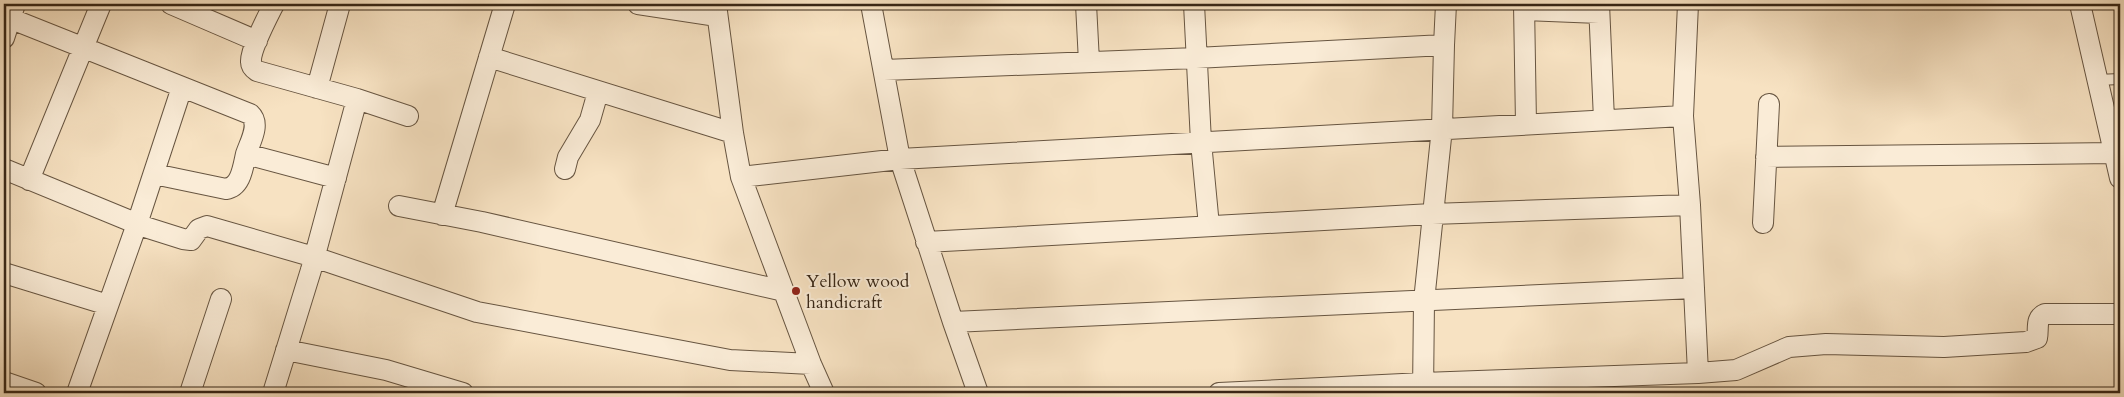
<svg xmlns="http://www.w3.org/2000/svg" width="2124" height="397" font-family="Cardo,serif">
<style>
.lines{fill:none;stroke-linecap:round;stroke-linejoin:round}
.service-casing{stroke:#675541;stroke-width:12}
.minor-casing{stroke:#675541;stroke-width:22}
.service{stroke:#faecd7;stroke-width:10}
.minor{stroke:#faecd7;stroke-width:20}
.poi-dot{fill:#8f2418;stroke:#faecd7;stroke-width:2}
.labels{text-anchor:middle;stroke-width:4;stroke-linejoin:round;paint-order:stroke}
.poi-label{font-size:18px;fill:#372616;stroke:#faecd7;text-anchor:start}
</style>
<rect width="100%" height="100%" fill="#f7e2c2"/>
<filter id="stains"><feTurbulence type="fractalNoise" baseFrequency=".004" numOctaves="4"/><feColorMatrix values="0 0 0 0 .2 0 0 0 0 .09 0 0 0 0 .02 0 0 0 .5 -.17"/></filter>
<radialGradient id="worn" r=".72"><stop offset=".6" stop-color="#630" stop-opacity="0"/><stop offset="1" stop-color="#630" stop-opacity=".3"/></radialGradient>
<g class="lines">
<defs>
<path id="service" d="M 2097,80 L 2120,79"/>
<path id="minor" d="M 171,4 L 257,41
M 638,4 L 717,16
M 716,4 L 733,133 L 741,177 L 811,364 L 824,393
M 871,4 L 900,159 L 953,322 L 978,393
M 1086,4 L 1089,62
M 1194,4 L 1201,142 L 1209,226
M 1524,4 L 1526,124
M 1599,4 L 1604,120
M 2080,4 L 2120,178
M 1524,10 L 1599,13
M 4,16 L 250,114 C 261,124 250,142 246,154 L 336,178
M 4,38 L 15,4
M 1444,45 L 1446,4
M 489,57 L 733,133
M 884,70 L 1196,58 L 1444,45 L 1442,128 L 1424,301 L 1423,393
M 317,88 L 340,4
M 357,99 L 408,116
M 1683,116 L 1688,4
M 1766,157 L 2114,153
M 4,169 L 145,227 L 183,239 L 191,240 L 199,229 L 207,226 L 314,257 L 477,312 L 730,360 L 811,364
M 565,169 L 568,157 L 590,120 L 598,92
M 154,174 L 226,189 C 241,187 243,167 246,154
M 741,177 L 900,159 L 1683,116 L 1690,205 L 1698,373 L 1423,383 L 1219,393
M 29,180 L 101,4
M 399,206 L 482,222 L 784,291
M 442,215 L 505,4
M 1763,223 L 1769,104
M 926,242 L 1432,214 L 1690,205
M 4,273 L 108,305
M 953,322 L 1694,288
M 286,350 L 386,370 L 463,393
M 1698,373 L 1736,370 L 1789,347 L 1826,344 L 1944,347 L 2026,342 L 2037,338 C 2039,329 2035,318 2045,314 L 2120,314
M 4,382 L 36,393
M 77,393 L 137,224 L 182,87
M 190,393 L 221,299
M 273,393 L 311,270 L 357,99 L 257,71 C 254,69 251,67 251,62 C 250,50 268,16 274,4"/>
</defs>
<use href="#service" class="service-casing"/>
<use href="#minor" class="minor-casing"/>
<use href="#service" class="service"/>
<use href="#minor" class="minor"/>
</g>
<circle class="poi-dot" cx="796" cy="291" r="5"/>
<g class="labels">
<g class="poi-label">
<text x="806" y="287">Yellow wood<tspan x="806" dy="21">handicraft</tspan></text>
</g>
</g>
<rect width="2124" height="397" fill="none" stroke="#f7e2c2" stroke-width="20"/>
<rect x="5" y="5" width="2114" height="387" fill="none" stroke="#372616" stroke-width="2.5"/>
<rect x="10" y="10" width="2104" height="377" fill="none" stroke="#372616"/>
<rect width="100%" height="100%" filter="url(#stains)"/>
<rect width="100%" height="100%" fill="url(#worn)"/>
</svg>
